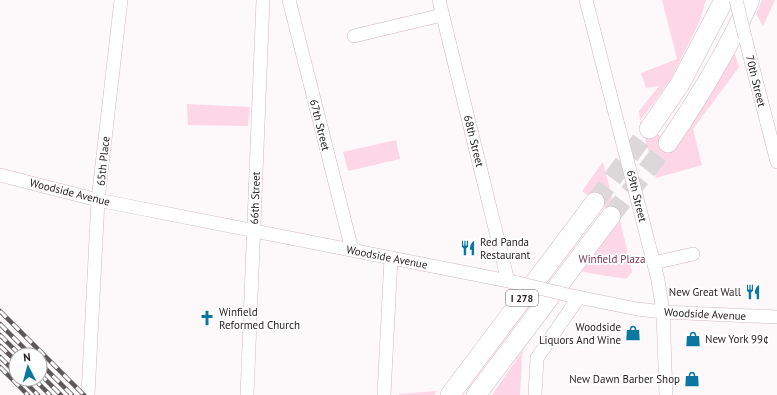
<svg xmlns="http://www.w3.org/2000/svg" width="777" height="395" font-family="'PT Sans',sans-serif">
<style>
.green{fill:#fdd7e5}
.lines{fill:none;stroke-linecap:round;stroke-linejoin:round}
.highway-tunnel{stroke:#dcd7d9;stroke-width:19;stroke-dasharray:19 10;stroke-linecap:butt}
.minor-casing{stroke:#d2b9c2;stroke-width:14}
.highway-casing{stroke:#d2b9c2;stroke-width:20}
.minor{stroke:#fff;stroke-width:13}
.highway{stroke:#fff;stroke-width:19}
.rail-casing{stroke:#5f585a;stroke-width:4.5}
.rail{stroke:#fff;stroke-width:3;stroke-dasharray:9;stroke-linecap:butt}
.minor-bridge-casing{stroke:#d2b9c2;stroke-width:14;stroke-linecap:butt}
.minor-bridge{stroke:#fff;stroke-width:13}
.labels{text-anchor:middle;stroke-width:3.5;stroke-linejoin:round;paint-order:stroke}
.shield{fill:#fff;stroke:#666062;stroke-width:1}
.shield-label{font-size:10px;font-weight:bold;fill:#241c1f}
.street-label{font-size:11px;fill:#241c1f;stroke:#fff}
.poi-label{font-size:11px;fill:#241c1f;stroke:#fff;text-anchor:start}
.park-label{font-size:11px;fill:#753753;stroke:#fff}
</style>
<rect width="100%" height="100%" fill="#fdf8fa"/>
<path class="green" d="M 662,0 L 706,0 L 699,23 L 670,81 L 640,121 L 671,144 L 734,52 L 739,67 L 693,129 L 702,165 L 656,178 L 640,121 L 639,111 L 659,86 L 646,88 L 641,73 L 677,59 Z
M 762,0 L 775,0 L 763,26 L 756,14 Z
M 187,104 L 250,107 L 248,126 L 188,125 Z
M 396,140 L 400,159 L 348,171 L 343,152 Z
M 603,162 L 617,217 L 582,191 Z
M 620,220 L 632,272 L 626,279 L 589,273 L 581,271 Z
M 523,350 L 521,361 L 522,360 L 520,395 L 492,395 Z
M 437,391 L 434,395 L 399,395 L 399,394 Z"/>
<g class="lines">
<path class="highway-tunnel" d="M 595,202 L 649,129
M 611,216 L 668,143"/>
<defs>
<path id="minor" d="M 289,0 L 352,250
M 439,0 L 508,281
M 586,0 L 658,280 L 663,312 L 666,395
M 354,36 L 442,15
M 745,37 L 777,162
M 0,175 L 98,200 L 518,283
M 654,263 L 693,254
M 568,295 L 637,309 L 663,312 L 777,317
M 88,395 L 98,200 L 121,0
M 247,395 L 263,0
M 384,395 L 391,258
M 535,395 L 537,358 L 579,297"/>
<path id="highway" d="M 649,129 L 680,84 L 724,0
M 668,143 C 700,96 727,52 750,0
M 450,395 L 595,202
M 476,395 L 611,216"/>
</defs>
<use href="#minor" class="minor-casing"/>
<use href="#highway" class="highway-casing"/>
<use href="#minor" class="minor"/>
<use href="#highway" class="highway"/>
<defs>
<path id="rail" d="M 0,311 L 84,395
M 0,324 L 31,355
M 0,335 L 20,355
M 0,346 L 16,361
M 0,357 L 16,373
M 40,363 L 72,395
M 0,367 L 28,395
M 40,374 L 61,395
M 22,379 L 38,395
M 34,379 L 50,395"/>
</defs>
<use href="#rail" class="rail-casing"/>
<use href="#rail" class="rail"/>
<defs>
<path id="minor-bridge" d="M 736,0 L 745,37
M 518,283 L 568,295"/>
</defs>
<use href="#minor-bridge" class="minor-bridge-casing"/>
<use href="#minor-bridge" class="minor-bridge"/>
</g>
<defs>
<symbol id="restaurant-bare" viewBox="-9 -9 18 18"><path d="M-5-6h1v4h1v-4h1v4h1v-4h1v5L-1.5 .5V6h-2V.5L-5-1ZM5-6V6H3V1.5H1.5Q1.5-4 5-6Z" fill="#0a77a1" stroke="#fff" stroke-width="2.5" paint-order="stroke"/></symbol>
<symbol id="church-bare" viewBox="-9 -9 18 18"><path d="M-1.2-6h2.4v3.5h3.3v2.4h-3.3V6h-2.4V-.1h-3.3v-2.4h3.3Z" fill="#0a77a1" stroke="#fff" stroke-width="2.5" paint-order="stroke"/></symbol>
<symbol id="shop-bare" viewBox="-9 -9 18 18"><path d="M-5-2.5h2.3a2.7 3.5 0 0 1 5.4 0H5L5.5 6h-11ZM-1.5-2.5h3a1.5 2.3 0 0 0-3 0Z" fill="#0a77a1" stroke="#fff" stroke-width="2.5" paint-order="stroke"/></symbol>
</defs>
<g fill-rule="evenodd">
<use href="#restaurant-bare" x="457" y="237" width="22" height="22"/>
<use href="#restaurant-bare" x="742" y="281" width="22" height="22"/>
<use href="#church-bare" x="196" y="307" width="22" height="22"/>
<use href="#shop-bare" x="622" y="322" width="22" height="22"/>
<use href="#shop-bare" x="682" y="328" width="22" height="22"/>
<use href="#shop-bare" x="681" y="368" width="22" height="22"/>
</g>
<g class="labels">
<rect class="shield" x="506" y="290" width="32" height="16" rx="3"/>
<g class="shield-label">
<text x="522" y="302">I 278</text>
</g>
<g class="street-label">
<text transform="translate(756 81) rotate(76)" y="4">70th Street</text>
<text transform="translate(320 125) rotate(76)" y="4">67th Street</text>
<text transform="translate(474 141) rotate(76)" y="4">68th Street</text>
<text transform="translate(103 161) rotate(-84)" y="4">65th Place</text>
<text transform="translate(70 192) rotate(14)" y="4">Woodside Avenue</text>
<text transform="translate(637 196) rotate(76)" y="4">69th Street</text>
<text transform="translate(255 198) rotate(-88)" y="4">66th Street</text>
<text transform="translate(387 257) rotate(11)" y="4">Woodside Avenue</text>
<text transform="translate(705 314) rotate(3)" y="4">Woodside Avenue</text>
</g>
<g class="poi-label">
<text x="480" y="246">Red Panda<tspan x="480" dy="13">Restaurant</tspan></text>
<text x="741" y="296" text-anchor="end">New Great Wall</text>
<text x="219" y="316">Winfield<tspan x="219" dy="13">Reformed Church</tspan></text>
<text x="621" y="331" text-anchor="end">Woodside<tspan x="621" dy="13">Liquors And Wine</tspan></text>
<text x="705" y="343">New York 99¢</text>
<text x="680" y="383" text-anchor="end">New Dawn Barber Shop</text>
</g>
<g class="park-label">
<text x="612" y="263">Winfield Plaza</text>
</g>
</g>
<g transform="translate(28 367) rotate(354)"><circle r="19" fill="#ffffff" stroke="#a7a4a5"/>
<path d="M0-3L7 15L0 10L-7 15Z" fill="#0a77a1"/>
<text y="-6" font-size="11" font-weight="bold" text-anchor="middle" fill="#241c1f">N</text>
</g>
</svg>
